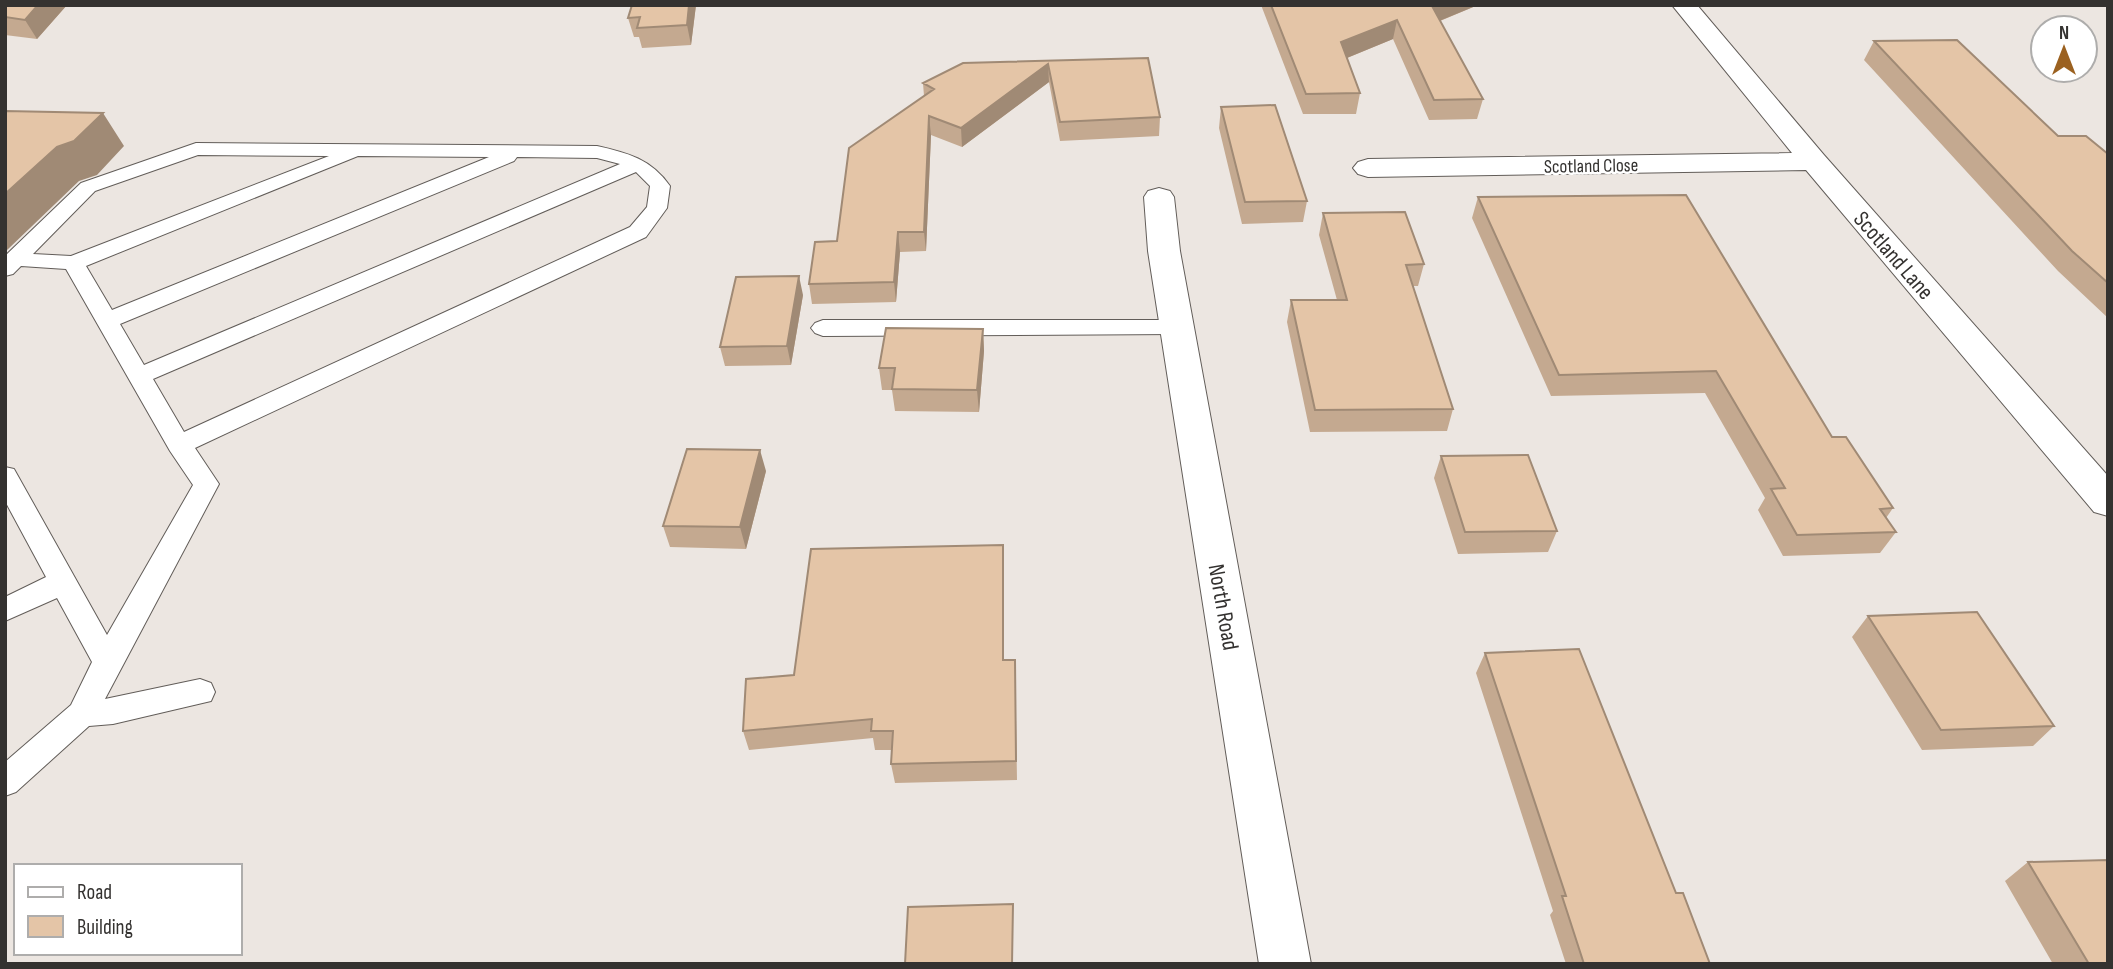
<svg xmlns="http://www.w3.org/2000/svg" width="2113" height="969" font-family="'Sofia Sans Condensed',sans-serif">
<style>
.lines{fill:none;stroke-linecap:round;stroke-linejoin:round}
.service-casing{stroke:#625d59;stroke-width:2}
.minor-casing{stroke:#625d59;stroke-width:2}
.service{fill:#fff;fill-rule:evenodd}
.minor{fill:#fff;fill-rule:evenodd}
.wall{fill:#c4a990}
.shaded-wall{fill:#a08a75}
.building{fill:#e4c5a7;stroke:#a08a75;stroke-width:2}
.labels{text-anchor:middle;stroke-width:5;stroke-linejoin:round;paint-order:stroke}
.far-street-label{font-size:19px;fill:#343230;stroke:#fff}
.street-label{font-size:23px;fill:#343230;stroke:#fff}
</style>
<rect width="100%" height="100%" fill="#ece6e1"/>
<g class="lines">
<defs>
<path id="service" d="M 196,143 L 597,146 C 628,153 651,159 670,186 L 667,208 L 646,237 L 195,448 L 219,484 L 105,699 L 200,679 L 211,683 L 215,692 L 211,701 L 113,724 L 89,726 L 16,792 L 5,796 L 5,762 L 71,705 L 92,662 L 57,598 L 5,621 L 5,597 L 46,577 L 5,501 L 5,467 L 14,469 L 107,635 L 193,485 L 170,451 L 66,269 L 21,266 L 13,274 L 5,276 L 5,256 L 81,183 ZM 198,155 L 329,156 L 71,256 L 33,254 L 95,191 ZM 358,156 L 489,157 L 112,310 L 86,266 ZM 517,157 L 597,158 L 620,164 L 144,365 L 120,324 L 514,161 ZM 636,172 L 650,186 L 647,207 L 630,227 L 184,432 L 153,379 Z
M 823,320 L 1177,320 L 1185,322 L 1189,327 L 1185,332 L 1177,334 L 823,336 L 815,333 L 811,328 L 815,323 Z"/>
<path id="minor" d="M 1672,5 L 1697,5 L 1824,155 L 2108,476 L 2108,516 L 2094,512 L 1806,170 L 1368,177 L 1358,174 L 1353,168 L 1358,162 L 1368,159 L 1792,153 Z
M 1159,188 L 1170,191 L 1174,197 L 1180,251 L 1311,964 L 1259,964 L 1148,251 L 1144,197 L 1148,191 Z"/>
</defs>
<use href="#service" class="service-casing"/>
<use href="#minor" class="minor-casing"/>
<use href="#service" class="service"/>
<use href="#minor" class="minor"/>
</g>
<path class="wall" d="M 5,5 L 67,5 L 37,39 L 5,35 Z
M 632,5 L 696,5 L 691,45 L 642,48 L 639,37 L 634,37 L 628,18 Z
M 1261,5 L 1478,5 L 1440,21 L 1483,99 L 1477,119 L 1429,120 L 1393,39 L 1347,58 L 1360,93 L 1356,114 L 1303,114 Z
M 1874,41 L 2058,136 L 2108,154 L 2108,318 L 2058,271 L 1864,60 Z
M 1148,58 L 1160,117 L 1159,136 L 1060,141 L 1049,82 L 962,147 L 931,135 L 926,251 L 900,252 L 896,302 L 812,304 L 809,284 L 837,241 L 924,96 L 923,83 L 963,63 Z
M 1221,107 L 1307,201 L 1303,222 L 1242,224 L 1219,128 Z
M 1478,197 L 1832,437 L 1893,508 L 1886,518 L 1896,532 L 1880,553 L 1783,556 L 1758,510 L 1765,498 L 1705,393 L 1551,396 L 1472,218 Z
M 1323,213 L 1424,264 L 1418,286 L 1413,286 L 1453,409 L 1447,431 L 1310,432 L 1287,322 L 1291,300 L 1337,300 L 1319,235 Z
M 803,295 L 791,365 L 725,366 L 720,347 Z
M 983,329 L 984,351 L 979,412 L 895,411 L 892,390 L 882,390 L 879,368 Z
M 1441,456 L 1557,531 L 1548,552 L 1458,554 L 1434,478 Z
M 766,471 L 746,549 L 670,547 L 663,526 Z
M 1004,565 L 1004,660 L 1015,660 L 1017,780 L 895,783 L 891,764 L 892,750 L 875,750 L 873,738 L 749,750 L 743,731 L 794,675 Z
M 1868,616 L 2054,726 L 2033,746 L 1922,750 L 1852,637 Z
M 1485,653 L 1676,893 L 1710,964 L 1566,964 L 1550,915 L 1553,911 L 1476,673 Z
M 2028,862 L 2108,964 L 2053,964 L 2005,881 Z"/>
<path class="shaded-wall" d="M 38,5 L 67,5 L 37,39 L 25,20 Z
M 689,5 L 696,5 L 691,45 L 687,25 Z
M 1434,5 L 1478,5 L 1427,26 L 1432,6 Z
M 1397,20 L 1393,39 L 1337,62 L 1341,42 Z
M 1048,64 L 1049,82 L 962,147 L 961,128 Z
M 103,113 L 124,146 L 97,175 L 79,181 L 5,252 L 5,194 L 57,147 Z
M 929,116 L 931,135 L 926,251 L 924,232 Z
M 898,232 L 900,252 L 896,302 L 894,282 Z
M 799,276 L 803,295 L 791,365 L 787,346 Z
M 983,329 L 984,351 L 979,412 L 977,390 Z
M 760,450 L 766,471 L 746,549 L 740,527 Z
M 1003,545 L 1004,565 L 1004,680 L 1003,660 Z"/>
<path class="building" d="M 5,5 L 38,5 L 25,20 L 5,17 Z
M 632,5 L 689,5 L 687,25 L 637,28 L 640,17 L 628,18 Z
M 1271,5 L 1434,5 L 1432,6 L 1483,99 L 1434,100 L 1397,20 L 1341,42 L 1360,93 L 1306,94 Z
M 1957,40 L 2058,136 L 2086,136 L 2108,154 L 2108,283 L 2072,251 L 1874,41 Z
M 1148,58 L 1160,117 L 1060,122 L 1048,64 L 961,128 L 929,116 L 924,232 L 898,232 L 894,282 L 809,284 L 815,242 L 837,241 L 849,148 L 934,89 L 923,83 L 963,63 Z
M 1275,105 L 1307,201 L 1245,202 L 1221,107 Z
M 5,111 L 103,113 L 74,141 L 57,147 L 5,194 Z
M 1686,195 L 1832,437 L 1846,437 L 1893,508 L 1880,509 L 1896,532 L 1797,535 L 1771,489 L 1785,488 L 1716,371 L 1559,375 L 1478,197 Z
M 1405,212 L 1424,264 L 1406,265 L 1453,409 L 1315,410 L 1291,300 L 1347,300 L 1323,213 Z
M 799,276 L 787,346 L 720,347 L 736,277 Z
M 886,328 L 983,329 L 977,390 L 892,389 L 895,368 L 879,368 Z
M 687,449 L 760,450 L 740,527 L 663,526 Z
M 1528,455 L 1557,531 L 1465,532 L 1441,456 Z
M 1003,545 L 1003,660 L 1015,660 L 1016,761 L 891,764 L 893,731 L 871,731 L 872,719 L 743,731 L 746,679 L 794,675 L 811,549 Z
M 1977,612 L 2054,726 L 1941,730 L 1868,616 Z
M 1579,649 L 1676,893 L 1683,893 L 1710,964 L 1584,964 L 1562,896 L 1566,896 L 1485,653 Z
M 2108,860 L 2108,964 L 2089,964 L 2028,862 Z
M 1013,904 L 1012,964 L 905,964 L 908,907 Z"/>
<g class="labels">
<g class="far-street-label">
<text transform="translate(1591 165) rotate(-1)" y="7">Scotland Close</text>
</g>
<g class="street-label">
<text transform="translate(1894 255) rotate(49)" y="8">Scotland Lane</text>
<text transform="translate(1224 607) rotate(80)" y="8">North Road</text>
</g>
</g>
<rect width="2113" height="969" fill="none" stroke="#343230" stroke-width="14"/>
<rect x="14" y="864" width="228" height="91" fill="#ffffff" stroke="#aeadac" stroke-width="2"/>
<rect x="28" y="887" width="35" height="10" fill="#ffffff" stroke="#aeadac" stroke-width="2"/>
<text x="77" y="899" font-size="21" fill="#343230">Road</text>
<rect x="28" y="916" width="35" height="21" fill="#e4c5a7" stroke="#aeadac" stroke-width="2"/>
<text x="77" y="934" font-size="21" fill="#343230">Building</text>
<g transform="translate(2064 49)"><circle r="33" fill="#ffffff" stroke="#aeadac" stroke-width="2"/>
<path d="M0-5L12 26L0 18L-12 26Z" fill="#9b6120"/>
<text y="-10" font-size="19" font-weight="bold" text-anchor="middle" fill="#343230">N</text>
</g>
</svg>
